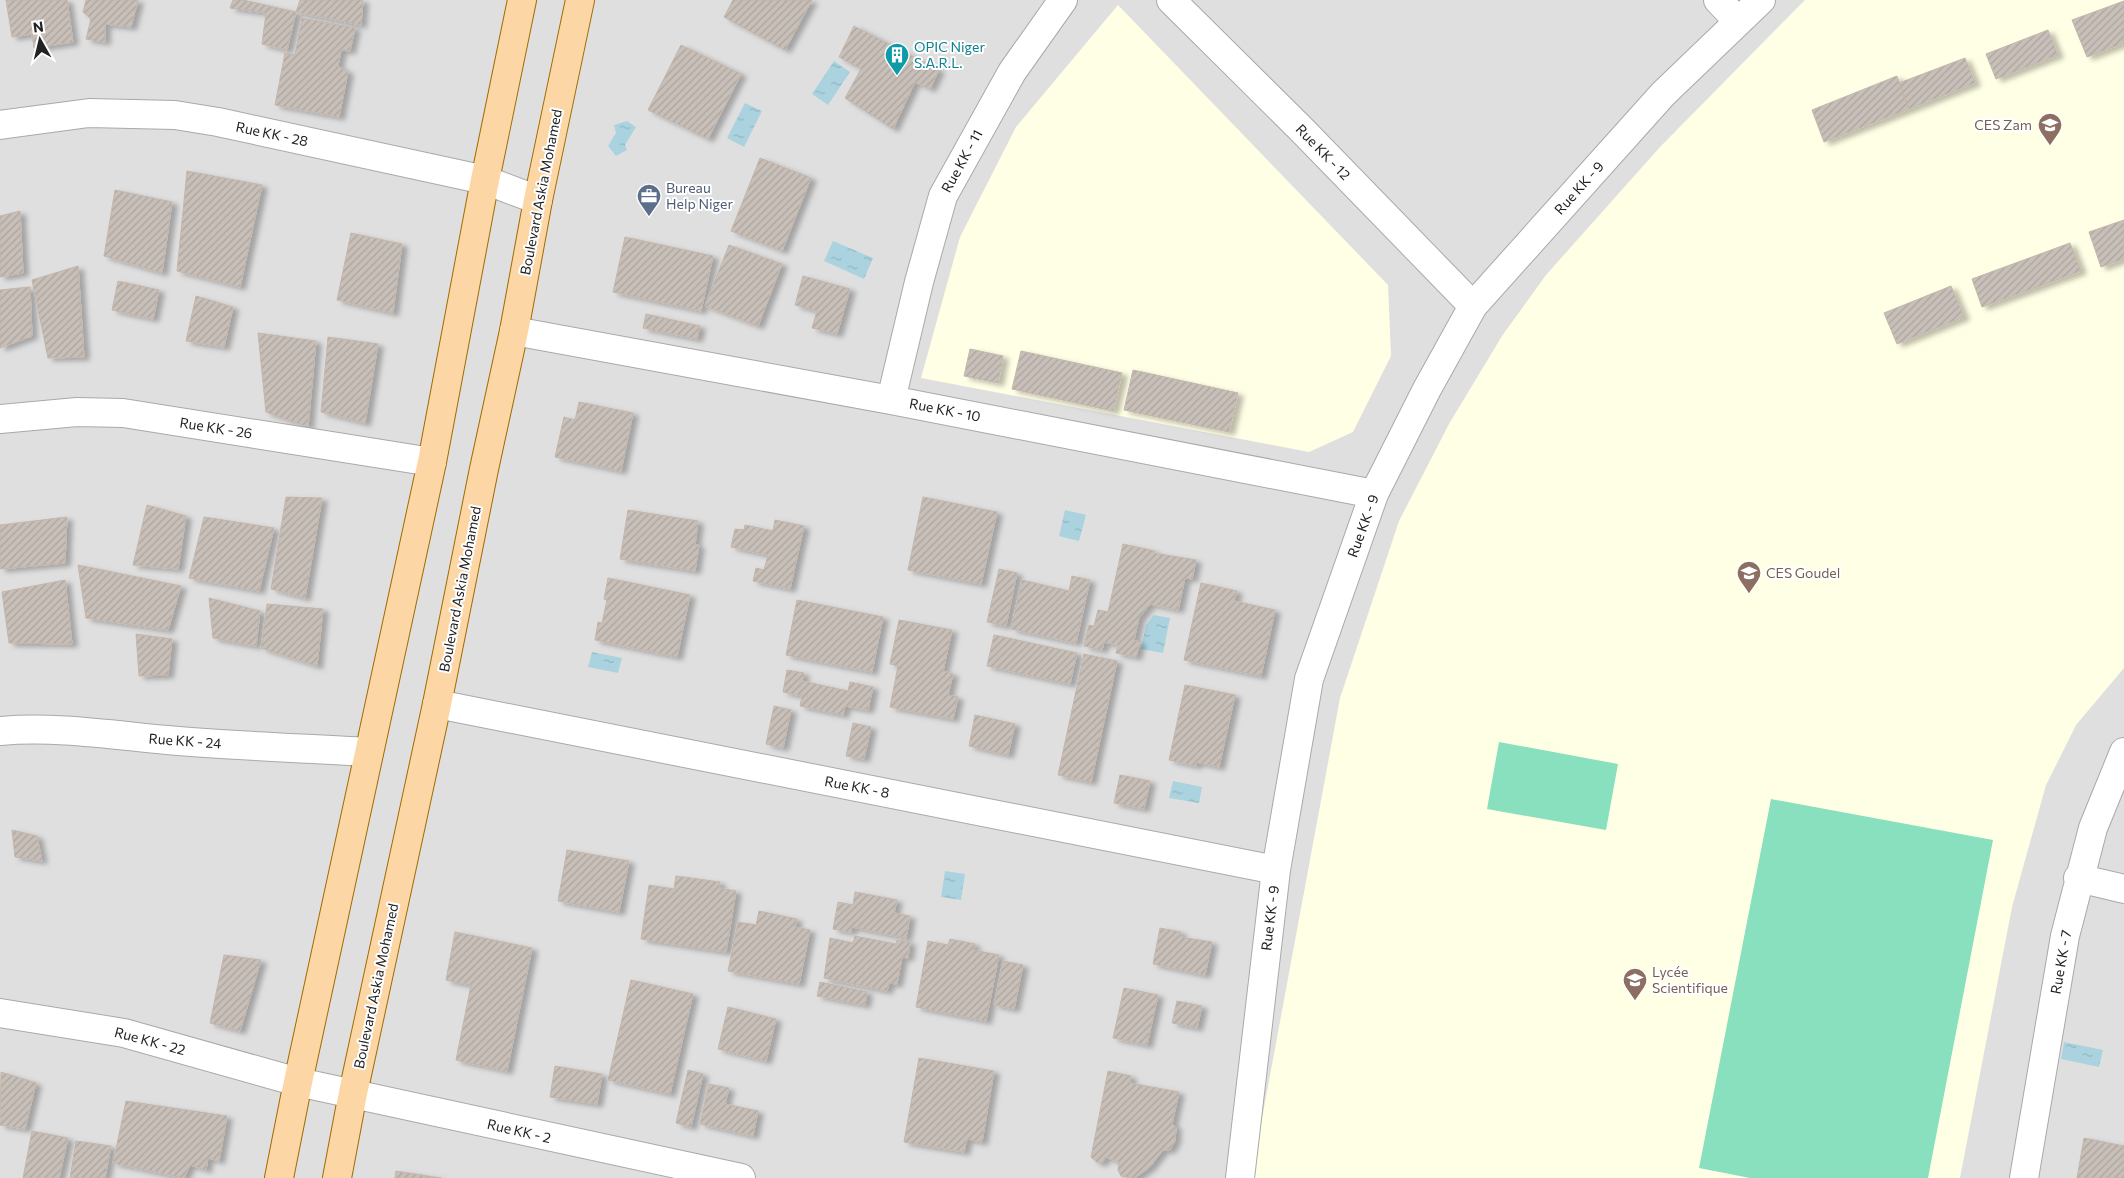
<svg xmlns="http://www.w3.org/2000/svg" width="2124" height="1178" font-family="Commissioner,sans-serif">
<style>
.residential{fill:#e0dfdf}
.education{fill:#ffffe5}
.pitch{fill:#88e0be}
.water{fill:url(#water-ripples)}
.building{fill:url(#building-hatch);stroke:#c4b6ab;filter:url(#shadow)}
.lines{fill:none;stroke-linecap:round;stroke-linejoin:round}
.minor-casing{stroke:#a9a9a9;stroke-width:30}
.major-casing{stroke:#a06b00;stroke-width:30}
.minor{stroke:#fff;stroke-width:28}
.major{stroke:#fcd6a4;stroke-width:28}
.labels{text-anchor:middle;stroke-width:4;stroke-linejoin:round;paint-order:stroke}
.culture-label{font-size:14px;fill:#0d838f;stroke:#fff;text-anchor:start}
.education-label{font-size:14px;fill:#785e54;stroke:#fff;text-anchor:start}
.street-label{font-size:14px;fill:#222;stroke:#fff}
.service-label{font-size:14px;fill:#4e5e75;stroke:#fff;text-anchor:start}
</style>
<defs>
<pattern id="water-ripples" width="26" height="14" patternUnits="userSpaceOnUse" patternTransform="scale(1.25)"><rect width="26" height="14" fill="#aad3df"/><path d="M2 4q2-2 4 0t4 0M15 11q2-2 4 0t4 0" fill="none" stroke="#92b5bf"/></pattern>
<pattern id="building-hatch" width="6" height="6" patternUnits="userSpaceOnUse" patternTransform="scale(1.25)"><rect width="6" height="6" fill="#c7bfb8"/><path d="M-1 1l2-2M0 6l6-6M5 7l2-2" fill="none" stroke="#aba49e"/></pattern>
<filter id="shadow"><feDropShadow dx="5.5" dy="3" stdDeviation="2.5" flood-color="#0004"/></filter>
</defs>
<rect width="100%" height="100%" fill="#f2efe9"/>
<path class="residential" d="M 0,0 L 2124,0 L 2124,1178 L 0,1178 Z"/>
<path class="education" d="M 1805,0 L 2124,0 L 2124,668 L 2076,725 L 2046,785 L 2012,907 L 1960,1178 L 1251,1178 L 1340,698 L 1399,521 L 1449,424 L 1502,336 L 1546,275 L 1660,147 Z
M 1118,5 L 1388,285 L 1391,356 L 1353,432 L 1309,452 L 921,378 L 960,237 L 1016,127 Z"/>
<path class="pitch" d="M 1499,742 L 1618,764 L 1606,830 L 1487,809 Z
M 1771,799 L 1993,840 L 1928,1178 L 1750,1178 L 1699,1168 Z"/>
<path class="water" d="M 834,61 L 850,72 L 828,105 L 812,94 Z
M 745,103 L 762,111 L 744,147 L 727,138 Z
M 627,121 L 636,127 L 625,145 L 627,150 L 616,156 L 608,146 L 616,133 L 614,125 Z
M 833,241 L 873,258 L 864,279 L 824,261 Z
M 1065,510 L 1086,515 L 1079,541 L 1059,536 Z
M 1154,615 L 1170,618 L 1163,653 L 1141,649 L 1146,625 Z
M 592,652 L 622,658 L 618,673 L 588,667 Z
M 1173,781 L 1202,787 L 1199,803 L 1169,798 Z
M 945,871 L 965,874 L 961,900 L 941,897 Z
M 2064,1042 L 2103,1050 L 2099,1067 L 2061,1059 Z"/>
<path class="building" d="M 6,0 L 67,0 L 73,42 L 34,48 L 32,34 L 12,37 Z
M 86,0 L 138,0 L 131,27 L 105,24 L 105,42 L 86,39 L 91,19 L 83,12 Z
M 233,0 L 243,0 L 296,12 L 287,50 L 262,44 L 266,13 L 230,8 Z
M 300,0 L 363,0 L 361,25 L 296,12 Z
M 733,0 L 812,0 L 785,50 L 724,17 Z
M 2124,1 L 2124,43 L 2087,57 L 2072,20 Z
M 302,18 L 355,28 L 350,51 L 341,50 L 338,66 L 348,72 L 339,117 L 275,105 L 285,53 L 295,55 Z
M 854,26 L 939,70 L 930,89 L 915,82 L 893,129 L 845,98 L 861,69 L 839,57 Z
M 2048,30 L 2058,55 L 1996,79 L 1986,54 Z
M 681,45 L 741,74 L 708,139 L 648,110 Z
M 1965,58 L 1975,83 L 1909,109 L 1899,83 Z
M 1897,76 L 1909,109 L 1824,142 L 1812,110 Z
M 760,158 L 811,178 L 782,251 L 731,231 Z
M 187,171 L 262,185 L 240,287 L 177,271 Z
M 115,190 L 172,202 L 162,273 L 104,256 Z
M 20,211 L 23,273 L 0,277 L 0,216 Z
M 2124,220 L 2124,259 L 2101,267 L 2089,232 Z
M 351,233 L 402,244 L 393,313 L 337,300 Z
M 625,237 L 713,256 L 701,311 L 613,292 Z
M 2070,243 L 2081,271 L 1982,307 L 1972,279 Z
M 729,245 L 782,264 L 758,326 L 705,306 Z
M 78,266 L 84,357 L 48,358 L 32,280 Z
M 803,276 L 850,289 L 837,334 L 812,328 L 817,311 L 795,305 Z
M 118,281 L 159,290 L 153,319 L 112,310 Z
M 1951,286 L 1964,317 L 1897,344 L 1884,313 Z
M 30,287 L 32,336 L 0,348 L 0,290 Z
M 196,296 L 233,307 L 224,347 L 186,341 Z
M 646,314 L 700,326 L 697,339 L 643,328 Z
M 258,333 L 316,341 L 308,427 L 266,412 Z
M 328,337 L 378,344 L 365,423 L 321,412 Z
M 970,349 L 1003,356 L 998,383 L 964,376 Z
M 1021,351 L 1122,373 L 1113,411 L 1012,389 Z
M 1133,370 L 1238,393 L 1229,432 L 1124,410 Z
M 579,402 L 633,413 L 621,471 L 555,457 L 564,417 L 575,420 Z
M 286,497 L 322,498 L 305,598 L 271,589 Z
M 923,497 L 997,512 L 981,584 L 908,570 Z
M 147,505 L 186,516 L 178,569 L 133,565 Z
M 628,510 L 698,521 L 695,545 L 699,545 L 695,571 L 620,559 Z
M 67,517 L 65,563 L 0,569 L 0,525 Z
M 204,517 L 274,528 L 259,591 L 189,578 Z
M 775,520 L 804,526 L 790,589 L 753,581 L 756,568 L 764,570 L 768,555 L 731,547 L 735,529 L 744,530 L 745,525 L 773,531 Z
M 1123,544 L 1155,551 L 1154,553 L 1196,560 L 1192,579 L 1185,578 L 1178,610 L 1150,604 L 1139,618 L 1134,640 L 1140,642 L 1136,657 L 1116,653 L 1118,645 L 1104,642 L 1102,650 L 1084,646 L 1089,625 L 1094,626 L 1098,610 L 1108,612 Z
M 78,565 L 181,586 L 168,630 L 86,618 Z
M 999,569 L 1017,573 L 1006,626 L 987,622 Z
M 1072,576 L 1090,580 L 1076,643 L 1011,629 L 1022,580 L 1069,591 Z
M 608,578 L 690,595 L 677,657 L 595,640 L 598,622 L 602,623 L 607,600 L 604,599 Z
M 65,580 L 72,644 L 9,643 L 2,592 Z
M 1201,583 L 1237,591 L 1234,601 L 1275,610 L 1261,676 L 1184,660 Z
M 209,598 L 260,611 L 256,646 L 213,638 Z
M 797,600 L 883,617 L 872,672 L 786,655 Z
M 267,604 L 323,609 L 317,666 L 261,648 Z
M 899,620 L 952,630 L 943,671 L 953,674 L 948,695 L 958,697 L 953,719 L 890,707 L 898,666 L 890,664 Z
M 136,634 L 172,639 L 168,675 L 139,676 Z
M 994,635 L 1077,653 L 1070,684 L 987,666 Z
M 1084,654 L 1117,661 L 1091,782 L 1058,775 Z
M 787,670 L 804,673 L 802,681 L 848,691 L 850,682 L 873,687 L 868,710 L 845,706 L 843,715 L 800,706 L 802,696 L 783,692 Z
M 1185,685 L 1235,695 L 1219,767 L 1196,762 L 1196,766 L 1169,760 Z
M 774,706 L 791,710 L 783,748 L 766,744 Z
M 975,715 L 1015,724 L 1008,755 L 969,746 Z
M 853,723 L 871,727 L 864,759 L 846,756 Z
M 1120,775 L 1150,781 L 1144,809 L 1114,803 Z
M 12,830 L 37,836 L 42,861 L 15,857 Z
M 567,850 L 629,861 L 619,912 L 558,901 Z
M 676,876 L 720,882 L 719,888 L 736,891 L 726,952 L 641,939 L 649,885 L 674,889 Z
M 855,892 L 897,900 L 894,913 L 910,916 L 906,938 L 852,927 L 851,932 L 833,929 L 838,902 L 853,905 Z
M 759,911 L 797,919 L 795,927 L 810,930 L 799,984 L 728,971 L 738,922 L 756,925 Z
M 1160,928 L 1181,932 L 1180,937 L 1212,942 L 1205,975 L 1153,964 Z
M 455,932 L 532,948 L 507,1071 L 456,1060 L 471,985 L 446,980 Z
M 855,936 L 896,944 L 897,940 L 910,942 L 908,958 L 902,957 L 897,984 L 889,983 L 887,991 L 824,978 L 830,938 L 853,943 Z
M 950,939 L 975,944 L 973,950 L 999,955 L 986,1021 L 916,1007 L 928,941 L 948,945 Z
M 224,955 L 261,960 L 240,1031 L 210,1023 Z
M 1003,961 L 1023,965 L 1014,1009 L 994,1005 Z
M 631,980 L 693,994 L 670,1094 L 608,1080 Z
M 820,982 L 867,992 L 865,1005 L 817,996 Z
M 1124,988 L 1158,995 L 1147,1045 L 1113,1038 Z
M 1177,1001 L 1202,1006 L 1197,1028 L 1172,1023 Z
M 728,1007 L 776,1019 L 766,1061 L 718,1049 Z
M 919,1058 L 994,1071 L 982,1142 L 967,1139 L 964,1152 L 904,1142 Z
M 555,1066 L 602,1074 L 597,1104 L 550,1097 Z
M 688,1070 L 703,1074 L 691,1127 L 676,1123 Z
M 1108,1071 L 1131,1076 L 1130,1083 L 1179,1092 L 1172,1124 L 1176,1127 L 1175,1141 L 1170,1150 L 1163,1150 L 1150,1167 L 1135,1178 L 1121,1176 L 1118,1170 L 1119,1162 L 1105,1157 L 1103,1162 L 1098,1163 L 1091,1157 Z
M 1,1072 L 36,1083 L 25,1129 L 0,1125 Z
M 709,1084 L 729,1088 L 725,1104 L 758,1111 L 753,1136 L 700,1124 Z
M 126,1101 L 227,1116 L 219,1161 L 208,1158 L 206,1170 L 190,1165 L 184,1178 L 113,1163 Z
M 32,1131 L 68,1138 L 59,1178 L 23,1178 Z
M 2084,1138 L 2124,1146 L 2124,1178 L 2077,1178 Z
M 76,1141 L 111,1146 L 105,1178 L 70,1178 Z
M 396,1171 L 441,1178 L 395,1178 Z"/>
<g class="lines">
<defs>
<path id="minor" d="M 1171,0 L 1302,130 L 1473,306
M 1718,0 L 1738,21
M 0,125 L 89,113 L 175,115 L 218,122 L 485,180 L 538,200
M 514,331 L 891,400 L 1374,494
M 891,400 L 919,282 L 943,196 L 1012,72 L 1063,0
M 0,419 L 77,412 L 123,413 L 432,462
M 437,704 L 1276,870
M 0,731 C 55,726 112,735 167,740 C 234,746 302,748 369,752
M 2078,878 L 2124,889
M 0,1013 L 124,1033 L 298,1082 L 741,1178
M 1240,1178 L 1276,870 L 1309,679 L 1374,494 L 1427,389 L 1473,306 L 1663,94 L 1761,0
M 2024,1178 L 2065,936 L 2093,828 L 2124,752"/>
<path id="major" d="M 279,1178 L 298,1082 L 432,462 L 485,180 L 522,0
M 337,1178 L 353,1093 L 437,704 L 484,469 L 514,331 L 538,200 L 580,0"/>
</defs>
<use href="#minor" class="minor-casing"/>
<use href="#major" class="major-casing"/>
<use href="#minor" class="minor"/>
<use href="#major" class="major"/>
</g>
<defs>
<symbol id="building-pin" viewBox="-11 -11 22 30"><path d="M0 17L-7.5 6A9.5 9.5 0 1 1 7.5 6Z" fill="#0f9aa8" stroke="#fff"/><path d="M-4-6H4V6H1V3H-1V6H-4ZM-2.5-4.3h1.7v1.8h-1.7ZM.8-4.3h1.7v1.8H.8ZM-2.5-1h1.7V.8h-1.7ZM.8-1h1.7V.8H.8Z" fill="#fff"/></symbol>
<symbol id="school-pin" viewBox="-11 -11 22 30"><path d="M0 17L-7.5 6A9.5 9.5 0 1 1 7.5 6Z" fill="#8d6e63" stroke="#fff"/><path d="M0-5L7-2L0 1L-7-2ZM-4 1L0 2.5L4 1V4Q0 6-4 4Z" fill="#fff"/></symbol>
<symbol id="office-pin" viewBox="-11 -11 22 30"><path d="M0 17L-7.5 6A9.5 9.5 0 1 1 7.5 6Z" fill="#5c6f8a" stroke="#fff"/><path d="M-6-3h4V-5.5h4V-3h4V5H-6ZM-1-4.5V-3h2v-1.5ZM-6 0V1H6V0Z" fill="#fff"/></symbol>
</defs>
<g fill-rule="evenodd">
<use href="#building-pin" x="883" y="41" width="28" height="38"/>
<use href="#school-pin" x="2036" y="111" width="28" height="38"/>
<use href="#office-pin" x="635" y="182" width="28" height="38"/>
<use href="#school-pin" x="1735" y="559" width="28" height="38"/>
<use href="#school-pin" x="1621" y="966" width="28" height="38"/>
</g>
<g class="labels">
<g class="culture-label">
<text x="914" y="52">OPIC Niger<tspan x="914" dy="16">S.A.R.L.</tspan></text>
</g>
<g class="education-label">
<text x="2032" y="130" text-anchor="end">CES Zam</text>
<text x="1766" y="578">CES Goudel</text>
<text x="1652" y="977">Lycée<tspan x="1652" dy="16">Scientifique</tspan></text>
</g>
<g class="street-label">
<text transform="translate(272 134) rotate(12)" y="5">Rue KK - 28</text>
<text transform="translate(1323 152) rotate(46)" y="5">Rue KK - 12</text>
<text transform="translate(962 161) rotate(-61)" y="5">Rue KK - 11</text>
<text transform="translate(1579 188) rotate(-48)" y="5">Rue KK - 9</text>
<text transform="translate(541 192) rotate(-79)" y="5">Boulevard Askia Mohamed</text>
<text transform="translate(945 410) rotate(11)" y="5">Rue KK - 10</text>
<text transform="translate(216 428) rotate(9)" y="5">Rue KK - 26</text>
<text transform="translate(1363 526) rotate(-70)" y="5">Rue KK - 9</text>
<text transform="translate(460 589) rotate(-79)" y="5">Boulevard Askia Mohamed</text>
<text transform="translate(185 741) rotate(4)" y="5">Rue KK - 24</text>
<text transform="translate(857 787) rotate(11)" y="5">Rue KK - 8</text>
<text transform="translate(1270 918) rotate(-83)" y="5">Rue KK - 9</text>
<text transform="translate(2061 962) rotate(-80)" y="5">Rue KK - 7</text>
<text transform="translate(376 986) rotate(-78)" y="5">Boulevard Askia Mohamed</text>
<text transform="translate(150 1041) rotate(15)" y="5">Rue KK - 22</text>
<text transform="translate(519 1131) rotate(13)" y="5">Rue KK - 2</text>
</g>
<g class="service-label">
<text x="666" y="193">Bureau<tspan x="666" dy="16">Help Niger</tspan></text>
</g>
</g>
<g transform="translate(40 40) rotate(352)" stroke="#ffffff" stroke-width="4" paint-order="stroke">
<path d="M0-4L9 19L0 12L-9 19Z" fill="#222222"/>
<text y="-8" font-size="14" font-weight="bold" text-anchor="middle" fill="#222222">N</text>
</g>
</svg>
